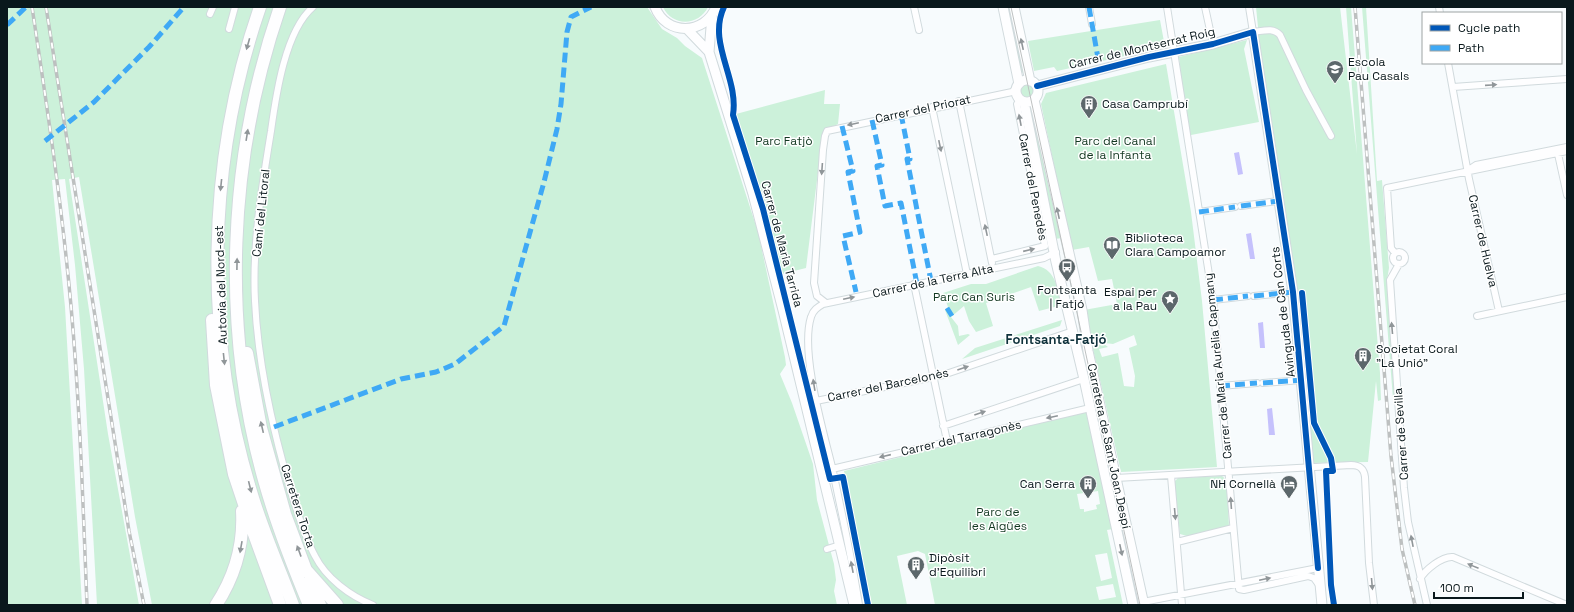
<svg xmlns="http://www.w3.org/2000/svg" width="1574" height="612" font-family="'Space Grotesk',sans-serif">
<style>
.green{fill:#ccf1da;fill-rule:evenodd}
.water{fill:#c5c1fc}
.lines{fill:none;stroke-linecap:round;stroke-linejoin:round}
.street-casing{stroke:#d1dadd;stroke-width:8}
.secondary-casing{stroke:#d1dadd;stroke-width:11}
.highway-casing{stroke:#d1dadd;stroke-width:14}
.street{stroke:#fefeff;stroke-width:6}
.secondary{stroke:#fefeff;stroke-width:9}
.highway{stroke:#fefeff;stroke-width:12}
.tram{stroke:#bdc0c0;stroke-width:1}
.rail-casing{stroke:#bdc0c0;stroke-width:3.5}
.rail{stroke:#fff;stroke-width:2;stroke-dasharray:6;stroke-linecap:butt}
.quiet{stroke:#3fa9f5;stroke-width:5;stroke-dasharray:10 5;stroke-linecap:butt}
.cycleway-casing{stroke:#fff;stroke-width:8}
.cycleway{stroke:#0057b8;stroke-width:6}
.oneway{fill:#909699}
.labels{text-anchor:middle;stroke-width:3;stroke-linejoin:round;paint-order:stroke}
.street-label{font-size:12px;fill:#09181c;stroke:#fff}
.poi-label{font-size:12px;fill:#09181c;stroke:#fff;text-anchor:start}
.park-label{font-size:12px;fill:#133922;stroke:#fff}
.neighbourhood-label{font-size:13px;font-weight:bold;fill:#0e313b;stroke:#fff}
</style>
<rect width="100%" height="100%" fill="#f7fbfd"/>
<path class="green" d="M 7,7 L 647,7 L 662,29 L 677,38 L 685,46 L 702,58 L 758,232 L 785,357 L 786,365 L 780,374 L 792,403 L 813,464 L 817,500 L 834,564 L 836,580 L 834,591 L 837,605 L 152,605 L 135,517 L 79,177 L 69,179 L 108,434 L 139,605 L 97,605 L 84,369 L 75,265 L 65,179 L 52,180 L 65,307 L 82,605 L 7,605 Z
M 663,7 L 708,7 C 699,26 672,27 663,7 Z
M 1005,7 L 1013,7 L 1027,72 L 1020,73 Z
M 1256,7 L 1340,7 L 1357,154 L 1346,7 L 1351,7 L 1380,373 L 1381,400 L 1378,401 L 1376,381 L 1368,462 L 1311,463 L 1262,68 Z
M 1362,7 L 1366,7 L 1377,181 L 1382,180 L 1389,268 L 1387,280 L 1396,399 L 1393,399 Z
M 1160,20 L 1165,47 L 1057,71 L 1054,67 L 1034,71 L 1028,41 Z
M 1247,40 L 1244,49 L 1259,122 L 1191,135 L 1187,133 L 1179,57 Z
M 1166,64 L 1191,212 L 1202,301 L 1217,467 L 1121,472 L 1084,310 L 1117,304 L 1112,279 L 1098,281 L 1089,247 L 1072,250 L 1041,104 L 1046,93 ZM 1134,335 L 1137,345 L 1129,348 L 1135,376 L 1134,387 L 1124,386 L 1118,353 L 1102,357 L 1099,349 L 1108,347 L 1104,344 L 1105,343 L 1113,344 Z
M1020 92a7 7 0 1 1 14 0a7 7 0 1 1-14 0Z
M 825,90 L 824,104 L 840,104 L 838,124 L 823,132 L 806,268 L 782,274 L 736,114 Z
M 1034,111 L 1062,238 L 1055,239 L 1027,112 Z
M 1038,266 C 1056,270 1058,290 1062,305 L 1039,311 L 1031,287 L 986,303 L 993,326 L 976,332 L 969,321 L 964,306 L 951,317 L 958,326 L 959,336 L 968,334 L 970,335 L 958,345 L 945,310 L 948,307 L 943,293 L 971,284 L 986,284 Z
M 1062,320 L 1060,326 L 962,359 L 975,348 Z
M 1086,412 L 1113,529 L 1107,530 L 1123,605 L 935,605 L 925,554 L 918,551 L 897,556 L 907,605 L 872,605 L 844,471 ZM 1098,491 L 1100,504 L 1096,505 L 1097,509 L 1084,512 L 1084,509 L 1080,509 L 1077,494 ZM 1107,553 L 1112,578 L 1101,581 L 1095,555 ZM 1113,584 L 1116,597 L 1099,600 L 1096,587 Z
M 1222,476 L 1227,480 L 1229,527 L 1187,536 L 1180,534 L 1174,482 L 1178,478 Z"/>
<path class="water" d="M 1239,152 L 1243,174 L 1238,175 L 1234,153 Z
M 1251,233 L 1255,259 L 1250,259 L 1246,234 Z
M 1263,322 L 1265,348 L 1260,348 L 1258,323 Z
M 1272,408 L 1275,435 L 1269,435 L 1267,409 Z"/>
<g class="lines">
<defs>
<path id="street" d="M 313,7 C 285,31 276,95 271,131 C 262,186 252,245 255,301 C 258,366 273,431 291,492 C 298,513 304,536 315,556 C 326,578 350,596 373,605
M 914,7 L 919,30
M 1089,7 L 1092,24
M 1167,7 L 1213,300 L 1239,589 L 1244,590 L 1308,576 L 1314,578 L 1319,585
M 1205,7 L 1213,44
M 1249,7 L 1253,32 C 1263,31 1273,27 1280,35 L 1306,90 L 1331,136
M 1439,7 L 1440,13
M 210,14 L 213,7
M 229,29 L 235,7
M 1448,63 L 1469,179 L 1499,311
M 1453,87 L 1567,79
M 959,101 L 992,263
M 932,107 L 967,274
M 1558,154 L 1567,195
M 1470,169 L 1476,165 L 1567,147
M 1241,206 L 1278,201
M 1199,212 L 1235,207
M1393 258a6 6 0 1 1 12 0a6 6 0 1 1-12 0Z
M 1395,253 L 1391,248 L 1387,188 L 1567,151
M 992,259 L 1045,246 L 1017,104 L 1020,99
M 1399,264 L 1390,280 L 1404,488 L 1408,522 L 1427,605
M 914,284 L 947,441
M 1254,296 L 1293,292
M 1213,300 L 1248,296
M 826,303 L 817,296 L 814,283 L 823,150 L 825,136 L 827,131 L 1012,92 L 1018,86
M 1477,316 L 1567,297
M 1263,383 L 1302,380
M 1220,386 L 1257,383
M 816,401 L 943,375 L 1073,331
M 943,426 L 1084,379
M 832,469 L 1090,408
M 1171,476 L 1182,605
M 1116,478 L 1351,465 C 1360,465 1364,469 1365,477 L 1369,563 L 1374,605
M 1177,542 L 1233,528
M 827,549 L 840,545
M 1420,579 C 1425,570 1442,556 1453,557 L 1567,605
M 1143,602 L 1318,568
M 859,605 C 852,559 842,513 832,467 C 823,430 800,352 811,317 C 813,310 818,307 823,304 L 1044,258 L 1056,252"/>
<path id="secondary" d="M 655,7 C 666,36 705,35 716,7
M 1003,7 L 1019,84
M 1014,7 L 1030,81
M 712,15 L 709,52 L 753,194 L 783,310 L 854,605
M 687,29 L 709,52
M1016 91a11 11 0 1 1 22 0a11 11 0 1 1-22 0Z
M 1037,86 L 1149,57 L 1213,44 L 1253,32 L 1293,292 L 1322,605
M 1034,100 L 1082,310 L 1088,351 L 1144,605
M 1024,102 L 1056,262 L 1084,379 L 1133,605"/>
<path id="highway" d="M 260,7 C 206,163 203,341 253,498 C 264,534 280,570 293,605
M 280,7 C 228,158 221,326 264,480 C 276,523 292,564 309,605
M 212,320 L 216,385 L 234,474 L 254,534 L 280,605
M 247,353 L 261,428 L 285,514 L 306,570 L 337,605
M 310,580 L 320,605
M 216,605 C 235,576 244,546 242,511"/>
</defs>
<use href="#street" class="street-casing"/>
<use href="#secondary" class="secondary-casing"/>
<use href="#highway" class="highway-casing"/>
<use href="#street" class="street"/>
<use href="#secondary" class="secondary"/>
<use href="#highway" class="highway"/>
<path class="tram" d="M 1011,7 L 1140,605"/>
<defs>
<path id="rail" d="M 32,7 C 47,106 62,206 71,306 C 80,406 83,505 87,605
M 46,7 L 129,531 L 144,605
M 1355,7 L 1391,456 L 1402,549 L 1415,605"/>
</defs>
<use href="#rail" class="rail-casing"/>
<use href="#rail" class="rail"/>
<path class="quiet" d="M 1089,7 L 1099,64
M 7,25 L 26,7
M 901,114 L 910,159 L 907,159 L 931,281
M 872,120 L 882,165 L 877,166 L 885,206 L 901,203 L 917,284
M 842,126 L 853,171 L 848,172 L 860,232 L 843,236 L 856,292
M 45,141 L 94,102 L 149,47 L 184,7
M 1241,206 L 1278,201
M 1199,212 L 1235,207
M 1254,296 L 1293,292
M 1213,300 L 1248,296
M 947,308 L 952,316
M 1263,383 L 1302,380
M 1220,386 L 1257,383
M 274,427 L 401,379 L 436,372 L 455,364 L 504,326 L 544,182 L 557,129 L 561,104 L 567,32 L 571,17 L 591,7"/>
<defs>
<path id="cycleway" d="M 724,7 C 707,43 739,78 733,115 L 763,209 L 830,479 L 843,477 L 868,605
M 1037,86 L 1149,57 L 1213,44 L 1253,32 L 1293,292 L 1318,568
M 1302,293 L 1314,423 L 1331,458 L 1333,471 L 1326,471 L 1331,585 L 1334,605"/>
</defs>
<use href="#cycleway" class="cycleway-casing"/>
<use href="#cycleway" class="cycleway"/>
</g>
<defs><path id="oneway-solid" d="M-6-.8H1V-3.2L6.5 0L1 3.2V.8H-6Z"/></defs>
<g class="oneway">
<use href="#oneway-solid" transform="translate(248 44) rotate(106)"/>
<use href="#oneway-solid" transform="translate(1022 44) rotate(-102)"/>
<use href="#oneway-solid" transform="translate(1491 85) rotate(-4)"/>
<use href="#oneway-solid" transform="translate(1020 120) rotate(-101)"/>
<use href="#oneway-solid" transform="translate(853 124) rotate(168)"/>
<use href="#oneway-solid" transform="translate(247 135) rotate(-81)"/>
<use href="#oneway-solid" transform="translate(940 146) rotate(78)"/>
<use href="#oneway-solid" transform="translate(822 169) rotate(94)"/>
<use href="#oneway-solid" transform="translate(221 185) rotate(96)"/>
<use href="#oneway-solid" transform="translate(1058 213) rotate(-102)"/>
<use href="#oneway-solid" transform="translate(986 230) rotate(-102)"/>
<use href="#oneway-solid" transform="translate(1029 250) rotate(-13)"/>
<use href="#oneway-solid" transform="translate(237 264) rotate(-89)"/>
<use href="#oneway-solid" transform="translate(849 298) rotate(-12)"/>
<use href="#oneway-solid" transform="translate(1392 328) rotate(-95)"/>
<use href="#oneway-solid" transform="translate(224 359) rotate(84)"/>
<use href="#oneway-solid" transform="translate(963 368) rotate(-19)"/>
<use href="#oneway-solid" transform="translate(814 385) rotate(-99)"/>
<use href="#oneway-solid" transform="translate(980 413) rotate(-19)"/>
<use href="#oneway-solid" transform="translate(1052 417) rotate(168)"/>
<use href="#oneway-solid" transform="translate(262 427) rotate(-103)"/>
<use href="#oneway-solid" transform="translate(885 456) rotate(167)"/>
<use href="#oneway-solid" transform="translate(250 487) rotate(76)"/>
<use href="#oneway-solid" transform="translate(1231 503) rotate(-94)"/>
<use href="#oneway-solid" transform="translate(1175 514) rotate(85)"/>
<use href="#oneway-solid" transform="translate(1412 541) rotate(-101)"/>
<use href="#oneway-solid" transform="translate(241 547) rotate(100)"/>
<use href="#oneway-solid" transform="translate(1121 550) rotate(78)"/>
<use href="#oneway-solid" transform="translate(299 551) rotate(-110)"/>
<use href="#oneway-solid" transform="translate(1473 566) rotate(-158)"/>
<use href="#oneway-solid" transform="translate(852 567) rotate(-101)"/>
<use href="#oneway-solid" transform="translate(1265 579) rotate(-12)"/>
<use href="#oneway-solid" transform="translate(1372 584) rotate(85)"/>
</g>
<defs>
<symbol id="school-pin" viewBox="-11 -11 22 30"><path d="M0 17L-7.5 6A9.5 9.5 0 1 1 7.5 6Z" fill="#5c676b" stroke="#fff"/><path d="M0-5L7-2L0 1L-7-2ZM-4 1L0 2.5L4 1V4Q0 6-4 4Z" fill="#fff"/></symbol>
<symbol id="building-pin" viewBox="-11 -11 22 30"><path d="M0 17L-7.5 6A9.5 9.5 0 1 1 7.5 6Z" fill="#5c676b" stroke="#fff"/><path d="M-4-6H4V6H1V3H-1V6H-4ZM-2.5-4.3h1.7v1.8h-1.7ZM.8-4.3h1.7v1.8H.8ZM-2.5-1h1.7V.8h-1.7ZM.8-1h1.7V.8H.8Z" fill="#fff"/></symbol>
<symbol id="library-pin" viewBox="-11 -11 22 30"><path d="M0 17L-7.5 6A9.5 9.5 0 1 1 7.5 6Z" fill="#5c676b" stroke="#fff"/><path d="M-6-4Q-3-5.5-.7-3.5V5Q-3 3-6 4ZM6-4Q3-5.5 .7-3.5V5Q3 3 6 4Z" fill="#fff"/></symbol>
<symbol id="bus-pin" viewBox="-11 -11 22 30"><path d="M0 17L-7.5 6A9.5 9.5 0 1 1 7.5 6Z" fill="#5c676b" stroke="#fff"/><path d="M-5-6H5V4H4V6H2V4H-2V6H-4V4H-5ZM-3.5-4V0h7V-4ZM-3.5 1.2v1.5H-2V1.2ZM2 1.2v1.5H3.5V1.2Z" fill="#fff"/></symbol>
<symbol id="sight-pin" viewBox="-11 -11 22 30"><path d="M0 17L-7.5 6A9.5 9.5 0 1 1 7.5 6Z" fill="#5c676b" stroke="#fff"/><path d="M0-6L1.8-2.2L6-1.7L2.9 1.2L3.7 5.4L0 3.3L-3.7 5.4L-2.9 1.2L-6-1.7L-1.8-2.2Z" fill="#fff"/></symbol>
<symbol id="hotel-pin" viewBox="-11 -11 22 30"><path d="M0 17L-7.5 6A9.5 9.5 0 1 1 7.5 6Z" fill="#5c676b" stroke="#fff"/><path d="M-6-4.5h1.5V1H6V5H4.5V3h-9V5H-6ZM-4 0a1.8 1.8 0 1 1 3.6 0ZM.5 0V-2.5h3Q6-2.5 6 0Z" fill="#fff"/></symbol>
</defs>
<g fill-rule="evenodd">
<use href="#school-pin" x="1325" y="59" width="20" height="27"/>
<use href="#building-pin" x="1079" y="94" width="20" height="27"/>
<use href="#library-pin" x="1102" y="235" width="20" height="27"/>
<use href="#bus-pin" x="1057" y="257" width="20" height="27"/>
<use href="#sight-pin" x="1160" y="289" width="20" height="27"/>
<use href="#building-pin" x="1353" y="346" width="20" height="27"/>
<use href="#building-pin" x="1078" y="474" width="20" height="27"/>
<use href="#hotel-pin" x="1279" y="474" width="20" height="27"/>
<use href="#building-pin" x="906" y="555" width="20" height="27"/>
</g>
<g class="labels">
<g class="street-label">
<text transform="translate(1142 48) rotate(-13)" y="4">Carrer de Montserrat Roig</text>
<text transform="translate(923 109) rotate(-12)" y="4">Carrer del Priorat</text>
<text transform="translate(1033 187) rotate(79)" y="4">Carrer del Penedès</text>
<text transform="translate(261 213) rotate(-84)" y="4">Camí del Litoral</text>
<text transform="translate(1483 241) rotate(77)" y="4">Carrer de Huelva</text>
<text transform="translate(782 244) rotate(75)" y="4">Carrer de Maria Tarrida</text>
<text transform="translate(933 281) rotate(-12)" y="4">Carrer de la Terra Alta</text>
<text transform="translate(221 285) rotate(-92)" y="4">Autovia del Nord-est</text>
<text transform="translate(1283 312) rotate(-97)" y="4">Avinguda de Can Corts</text>
<text transform="translate(1218 366) rotate(-96)" y="4">Carrer de Maria Aurèlia Capmany</text>
<text transform="translate(888 385) rotate(-12)" y="4">Carrer del Barcelonès</text>
<text transform="translate(1401 434) rotate(-94)" y="4">Carrer de Sevilla</text>
<text transform="translate(961 438) rotate(-13)" y="4">Carrer del Tarragonès</text>
<text transform="translate(1109 446) rotate(78)" y="4">Carretera de Sant Joan Despí</text>
<text transform="translate(298 506) rotate(72)" y="4">Carretera Torta</text>
</g>
<g class="poi-label">
<text x="1348" y="66">Escola<tspan x="1348" dy="14">Pau Casals</tspan></text>
<text x="1102" y="108">Casa Camprubí</text>
<text x="1125" y="242">Biblioteca<tspan x="1125" dy="14">Clara Campoamor</tspan></text>
<text x="1067" y="294" text-anchor="middle">Fontsanta<tspan x="1067" dy="14">| Fatjó</tspan></text>
<text x="1157" y="296" text-anchor="end">Espai per<tspan x="1157" dy="14">a la Pau</tspan></text>
<text x="1376" y="353">Societat Coral<tspan x="1376" dy="14">"La Unió"</tspan></text>
<text x="1075" y="488" text-anchor="end">Can Serra</text>
<text x="1276" y="488" text-anchor="end">NH Cornellà</text>
<text x="929" y="562">Dipòsit<tspan x="929" dy="14">d'Equilibri</tspan></text>
</g>
<g class="park-label">
<text x="784" y="145">Parc Fatjò</text>
<text x="1115" y="145">Parc del Canal<tspan x="1115" dy="14">de la Infanta</tspan></text>
<text x="974" y="301">Parc Can Suris</text>
<text x="998" y="516">Parc de<tspan x="998" dy="14">les Aigües</tspan></text>
</g>
<g class="neighbourhood-label">
<text x="1056" y="344">Fontsanta-Fatjó</text>
</g>
</g>
<rect width="1574" height="612" fill="none" stroke="#09181c" stroke-width="16"/>
<rect x="1422" y="12" width="140" height="52" fill="#ffffff" stroke="#9da3a4"/>
<rect x="1430" y="25" width="20" height="6" fill="#0057b8" stroke="#9da3a4"/>
<text x="1458" y="32" font-size="12" fill="#09181c">Cycle path</text>
<rect x="1430" y="45" width="20" height="6" fill="#3fa9f5" stroke="#9da3a4"/>
<text x="1458" y="52" font-size="12" fill="#09181c">Path</text>
<path d="M1434 592v6h89v-6" fill="none" stroke="#09181c" stroke-width="2"/>
<text x="1440" y="592" font-size="12" fill="#09181c" stroke="#ffffff" stroke-width="3" paint-order="stroke">100 m</text>
</svg>
